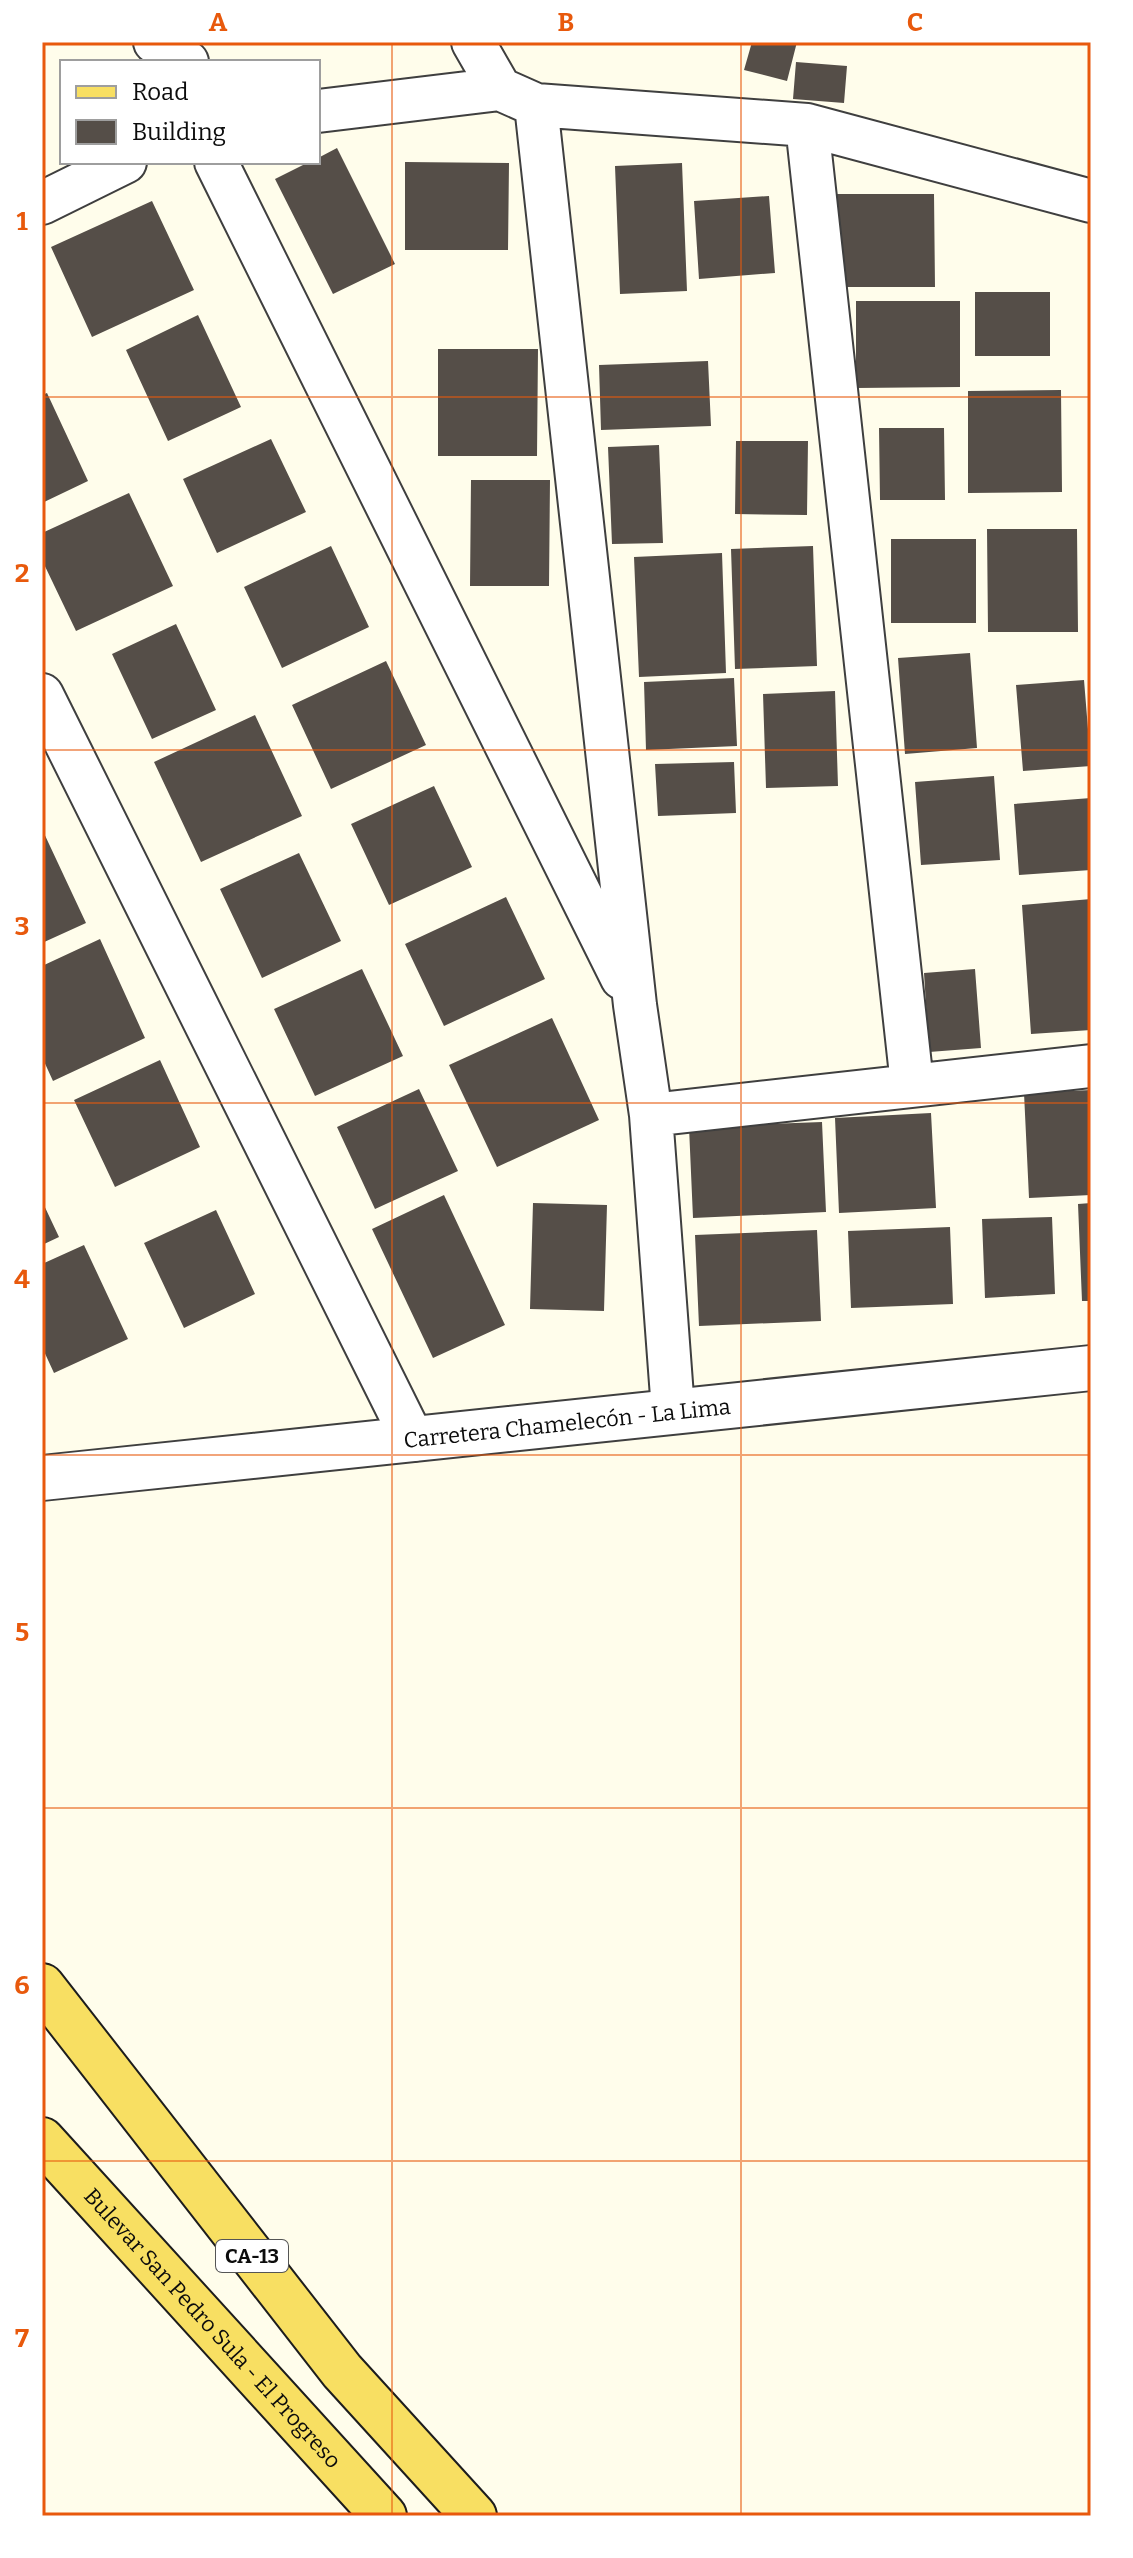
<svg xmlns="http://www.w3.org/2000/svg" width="1133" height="2558" font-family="Bitter,serif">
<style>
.building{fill:#554e48}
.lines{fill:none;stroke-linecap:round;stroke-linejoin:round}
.minor-casing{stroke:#3f3f3f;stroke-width:46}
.tertiary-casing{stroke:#3f3f3f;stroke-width:48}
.primary-casing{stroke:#1d1d1d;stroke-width:48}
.minor{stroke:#fff;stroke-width:42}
.tertiary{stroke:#fff;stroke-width:44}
.primary{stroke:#f8df62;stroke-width:44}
.grid{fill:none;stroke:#e8590c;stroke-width:2;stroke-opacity:0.55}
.labels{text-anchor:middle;stroke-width:8;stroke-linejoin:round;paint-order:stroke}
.shield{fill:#fff;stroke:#555;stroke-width:2}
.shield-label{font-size:20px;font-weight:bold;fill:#0c0c0c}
.street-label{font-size:22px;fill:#0c0c0c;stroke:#fff}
.neatline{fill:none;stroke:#e8590c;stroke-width:3}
.grid-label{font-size:26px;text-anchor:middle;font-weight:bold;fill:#e8590c}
</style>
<rect width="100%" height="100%" fill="#fffdeb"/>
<path class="building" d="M 752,42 L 797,42 L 787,81 L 744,70 Z
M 796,62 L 847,66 L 844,103 L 793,99 Z
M 337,148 L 395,264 L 333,294 L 275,179 L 309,162 L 318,162 L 318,158 Z
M 405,162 L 509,163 L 508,250 L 405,250 Z
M 682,163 L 687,291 L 620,294 L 615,166 Z
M 835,194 L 934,194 L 935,287 L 835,287 Z
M 769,196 L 775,273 L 699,279 L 694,201 Z
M 152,201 L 194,290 L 92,337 L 51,247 Z
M 975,292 L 1050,292 L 1050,356 L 975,356 Z
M 856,301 L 960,301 L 960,387 L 856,388 Z
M 198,315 L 241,407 L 168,441 L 126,350 Z
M 438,349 L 538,349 L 537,456 L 438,456 Z
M 708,361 L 711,426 L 601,430 L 599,365 Z
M 1061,390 L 1062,492 L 968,493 L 968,391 Z
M 47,393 L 88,481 L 42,503 L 42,395 Z
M 879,428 L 944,428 L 945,500 L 880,500 Z
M 271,439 L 306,512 L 217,553 L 183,479 Z
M 736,441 L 808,441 L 807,515 L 735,514 Z
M 659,445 L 663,543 L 612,544 L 608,447 Z
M 471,480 L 550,480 L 549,586 L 470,586 Z
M 129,493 L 173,586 L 76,631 L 42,560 L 42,533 Z
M 987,529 L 1077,529 L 1078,632 L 988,632 Z
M 891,539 L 976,539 L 976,623 L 891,623 Z
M 331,546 L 369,627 L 282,668 L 244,587 Z
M 813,546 L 817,666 L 735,669 L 731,549 Z
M 722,553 L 726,673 L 639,677 L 634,557 Z
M 176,624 L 216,710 L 152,739 L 112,654 Z
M 970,653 L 977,748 L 905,754 L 898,658 Z
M 386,661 L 426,745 L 331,789 L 292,705 Z
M 734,678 L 737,746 L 646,750 L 644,682 Z
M 1084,680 L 1091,766 L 1023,771 L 1016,685 Z
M 835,691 L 838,786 L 766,788 L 763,694 Z
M 255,715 L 302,816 L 201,862 L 154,762 Z
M 734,762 L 736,813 L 658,816 L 655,764 Z
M 994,776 L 1000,860 L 921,865 L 915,782 Z
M 434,786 L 472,867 L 389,905 L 351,824 Z
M 1091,798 L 1091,870 L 1019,875 L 1014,804 Z
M 42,829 L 86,923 L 42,943 Z
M 299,853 L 341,941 L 262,978 L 220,889 Z
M 506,897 L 545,979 L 444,1026 L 405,944 Z
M 1091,899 L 1091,1030 L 1031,1034 L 1022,905 Z
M 100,939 L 145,1038 L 53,1081 L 42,1057 L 42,966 Z
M 362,969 L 403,1056 L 315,1096 L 274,1009 Z
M 975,969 L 981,1048 L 929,1052 L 924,973 Z
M 552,1018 L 599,1120 L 497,1167 L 449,1065 Z
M 160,1060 L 200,1147 L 115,1187 L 74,1100 Z
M 419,1089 L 458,1171 L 375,1209 L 337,1127 Z
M 1091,1090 L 1091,1195 L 1029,1198 L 1024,1093 Z
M 931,1113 L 936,1208 L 839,1213 L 835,1118 Z
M 822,1122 L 826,1212 L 693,1218 L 689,1127 Z
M 444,1195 L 505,1325 L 433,1358 L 372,1229 Z
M 42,1201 L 59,1237 L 42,1245 Z
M 533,1203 L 607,1205 L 604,1311 L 530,1309 Z
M 1091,1203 L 1091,1301 L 1082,1301 L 1078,1204 Z
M 216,1210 L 255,1294 L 184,1328 L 144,1243 Z
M 1052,1217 L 1055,1294 L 985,1298 L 982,1219 Z
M 950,1227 L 953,1304 L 851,1308 L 848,1231 Z
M 817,1230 L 821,1321 L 699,1326 L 695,1235 Z
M 84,1245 L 128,1339 L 54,1373 L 42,1347 L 42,1264 Z"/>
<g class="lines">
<defs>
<path id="minor" d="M 155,42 L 187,62
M 473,42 L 500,89
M 536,105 L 635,1005 L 651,1115 L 673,1410
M 318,111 L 500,89 L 536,105 L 807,125 L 1091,201
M 807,125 L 912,1084
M 216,162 L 622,978
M 42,203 L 125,162
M 42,695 L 413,1440
M 651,1115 L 1091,1066"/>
<g id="tertiary">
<path id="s1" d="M 42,1478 L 1091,1368"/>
</g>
<g id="primary">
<path d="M 42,1986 L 342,2371 L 474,2516"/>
<path id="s2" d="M 42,2140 L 384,2516"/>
</g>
</defs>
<use href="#minor" class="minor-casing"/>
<use href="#tertiary" class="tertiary-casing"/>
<use href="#primary" class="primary-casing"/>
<use href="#minor" class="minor"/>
<use href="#tertiary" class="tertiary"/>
<use href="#primary" class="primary"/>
</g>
<path class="grid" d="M 392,42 L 392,2516M 741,42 L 741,2516M 42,397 L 1091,397M 42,750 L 1091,750M 42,1103 L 1091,1103M 42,1455 L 1091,1455M 42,1808 L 1091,1808M 42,2161 L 1091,2161"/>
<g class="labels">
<rect class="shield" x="216" y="2240" width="72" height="32" rx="6"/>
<g class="shield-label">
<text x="252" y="2263">CA-13</text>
</g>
<g class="street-label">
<text dy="8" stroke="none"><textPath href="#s1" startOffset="528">Carretera Chamelecón - La Lima</textPath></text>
<text dy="8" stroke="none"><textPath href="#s2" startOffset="254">Bulevar San Pedro Sula - El Progreso</textPath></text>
</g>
</g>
<rect width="1133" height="2558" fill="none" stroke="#ffffff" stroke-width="88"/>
<rect x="60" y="60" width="260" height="104" fill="#ffffff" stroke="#9e9e9e" stroke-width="2"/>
<rect x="76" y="86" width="40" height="12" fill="#f8df62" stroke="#9e9e9e" stroke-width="2"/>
<text x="132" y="100" font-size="24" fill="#0c0c0c">Road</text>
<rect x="76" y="120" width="40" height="24" fill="#554e48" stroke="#9e9e9e" stroke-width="2"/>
<text x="132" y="140" font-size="24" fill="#0c0c0c">Building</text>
<rect x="44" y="44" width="1045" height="2470" class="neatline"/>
<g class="grid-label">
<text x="218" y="31">A</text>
<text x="566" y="31">B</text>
<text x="915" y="31">C</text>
<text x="22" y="230">1</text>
<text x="22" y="582">2</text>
<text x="22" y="935">3</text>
<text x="22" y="1288">4</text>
<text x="22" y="1641">5</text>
<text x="22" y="1994">6</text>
<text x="22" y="2347">7</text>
</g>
</svg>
